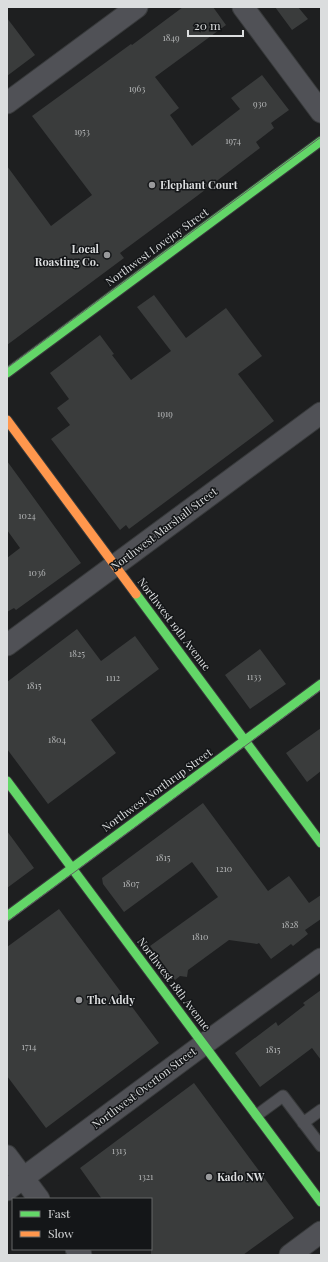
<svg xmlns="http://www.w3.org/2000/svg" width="328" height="1262" font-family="'Playfair Display',serif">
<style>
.building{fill:#3a3c3c}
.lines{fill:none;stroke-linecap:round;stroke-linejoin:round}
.lane-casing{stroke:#383a3b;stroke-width:13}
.street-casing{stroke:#383a3b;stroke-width:23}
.fast-casing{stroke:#383a3b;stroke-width:11}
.slow-casing{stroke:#383a3b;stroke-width:11}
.lane{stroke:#505156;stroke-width:11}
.street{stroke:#505156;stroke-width:21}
.fast{stroke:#63d668;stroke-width:9}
.slow{stroke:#ff974d;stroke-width:9}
.tram{stroke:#5e5f61;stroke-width:1}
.poi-dot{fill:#999a9c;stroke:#141618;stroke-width:1.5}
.labels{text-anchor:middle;stroke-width:3;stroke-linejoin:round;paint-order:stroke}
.number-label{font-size:9px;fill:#b3b5b6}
.poi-label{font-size:11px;font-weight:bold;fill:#dbddde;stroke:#141618;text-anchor:start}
.street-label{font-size:11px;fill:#dbddde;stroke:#141618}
</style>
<rect width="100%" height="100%" fill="#1e1f20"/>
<path class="building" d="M 183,7 L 213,7 L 226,25 L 155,77 L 179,108 L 170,115 L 192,146 L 240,109 L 231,98 L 262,75 L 289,110 L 271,123 L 274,128 L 256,142 L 260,148 L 197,196 L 120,253 L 124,258 L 7,345 L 7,166 L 51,226 L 92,195 L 32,116 L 131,44 L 132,45 Z
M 275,7 L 298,7 L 308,19 L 292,30 Z
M 7,18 L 35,55 L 7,76 Z
M 154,295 L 186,338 L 226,308 L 262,356 L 238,374 L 274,421 L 129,529 L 126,525 L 120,530 L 51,439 L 70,425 L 57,408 L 69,399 L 50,373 L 100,335 L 114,354 L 112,355 L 131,380 L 171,351 L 137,307 Z
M 7,461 L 81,563 L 16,610 L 14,608 L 7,612 L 7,558 L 20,548 L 7,530 Z
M 77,629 L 101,661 L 135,636 L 159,669 L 91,720 L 116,753 L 48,804 L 7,749 L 7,682 Z
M 260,649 L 286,684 L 250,709 L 225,675 Z
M 321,728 L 321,771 L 307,782 L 286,753 Z
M 203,803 L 268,891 L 289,876 L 309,903 L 321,895 L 321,919 L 305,930 L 308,934 L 293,946 L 291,944 L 271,959 L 259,943 L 257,944 L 229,940 L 188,970 L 187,977 L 180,976 L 175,980 L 150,946 L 218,897 L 192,862 L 124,912 L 103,884 L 102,878 Z
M 7,831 L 34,868 L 7,888 Z
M 59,909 L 159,1043 L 46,1128 L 7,1076 L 7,947 Z
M 321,990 L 321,1060 L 312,1048 L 260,1087 L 235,1053 L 276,1022 L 278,1026 L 305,1005 L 303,1003 Z
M 194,1083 L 294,1218 L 243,1255 L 151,1255 L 151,1199 L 102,1199 L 80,1168 Z"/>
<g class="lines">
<defs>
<path id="lane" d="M 257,1115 L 283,1096 L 321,1146
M 303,1123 L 321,1110"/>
<path id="street" d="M 243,7 L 321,112
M 7,103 L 137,7
M 7,645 L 321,413
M 7,1156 L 39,1199
M 7,1190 L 204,1044 L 321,959
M 76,1249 L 81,1255
M 290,1255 L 321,1232"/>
<path id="fast" d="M 7,373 L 321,141
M 136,594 L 321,843
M 7,781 L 321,1202
M 7,916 L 321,684"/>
<path id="slow" d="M 7,420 L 136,594"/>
</defs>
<use href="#lane" class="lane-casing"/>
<use href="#street" class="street-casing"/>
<use href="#fast" class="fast-casing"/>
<use href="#slow" class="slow-casing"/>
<use href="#lane" class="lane"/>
<use href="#street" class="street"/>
<use href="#fast" class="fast"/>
<use href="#slow" class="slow"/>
<path class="tram" d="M 7,368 L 321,137
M 7,922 L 321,690"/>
</g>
<g class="poi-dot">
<circle cx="152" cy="185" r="4"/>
<circle cx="107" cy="255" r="4"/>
<circle cx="79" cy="1000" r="4"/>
<circle cx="209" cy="1177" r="4"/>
</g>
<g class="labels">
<g class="number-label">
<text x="171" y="41">1849</text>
<text x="137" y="92">1963</text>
<text x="260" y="107">930</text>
<text x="82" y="135">1953</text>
<text x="233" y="144">1974</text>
<text x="165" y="417">1919</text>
<text x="27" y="519">1024</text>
<text x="37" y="576">1036</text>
<text x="77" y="657">1825</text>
<text x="254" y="680">1133</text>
<text x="113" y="681">1112</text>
<text x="34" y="689">1815</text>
<text x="57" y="743">1804</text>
<text x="163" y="861">1815</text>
<text x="224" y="872">1210</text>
<text x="131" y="887">1807</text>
<text x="290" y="928">1828</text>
<text x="200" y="940">1810</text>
<text x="29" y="1050">1714</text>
<text x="273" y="1053">1815</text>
<text x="119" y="1154">1313</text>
<text x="146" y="1180">1321</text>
</g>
<g class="poi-label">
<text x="160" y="189">Elephant Court</text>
<text x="99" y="253" text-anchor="end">Local<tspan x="99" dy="13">Roasting Co.</tspan></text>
<text x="87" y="1004">The Addy</text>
<text x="217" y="1181">Kado NW</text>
</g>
<g class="street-label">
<text transform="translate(157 247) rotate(-36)" y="4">Northwest Lovejoy Street</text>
<text transform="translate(164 529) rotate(-37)" y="4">Northwest Marshall Street</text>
<text transform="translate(174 624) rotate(53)" y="4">Northwest 19th Avenue</text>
<text transform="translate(157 790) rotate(-36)" y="4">Northwest Northrup Street</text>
<text transform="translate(174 984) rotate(53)" y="4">Northwest 18th Avenue</text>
<text transform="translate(144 1088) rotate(-37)" y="4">Northwest Overton Street</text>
</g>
</g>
<rect width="328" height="1262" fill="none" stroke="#dbddde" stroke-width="16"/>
<rect x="12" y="1198" width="140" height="52" fill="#141618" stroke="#646667"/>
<rect x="20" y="1211" width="20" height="6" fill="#63d668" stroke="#646667"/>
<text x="48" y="1218" font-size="12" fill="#dbddde">Fast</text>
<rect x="20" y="1231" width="20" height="6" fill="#ff974d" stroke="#646667"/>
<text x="48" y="1238" font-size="12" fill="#dbddde">Slow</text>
<path d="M188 30v6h55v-6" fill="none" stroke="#dbddde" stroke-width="2"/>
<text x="194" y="30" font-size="12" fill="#dbddde" stroke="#141618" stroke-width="3" paint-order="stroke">20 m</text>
</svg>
